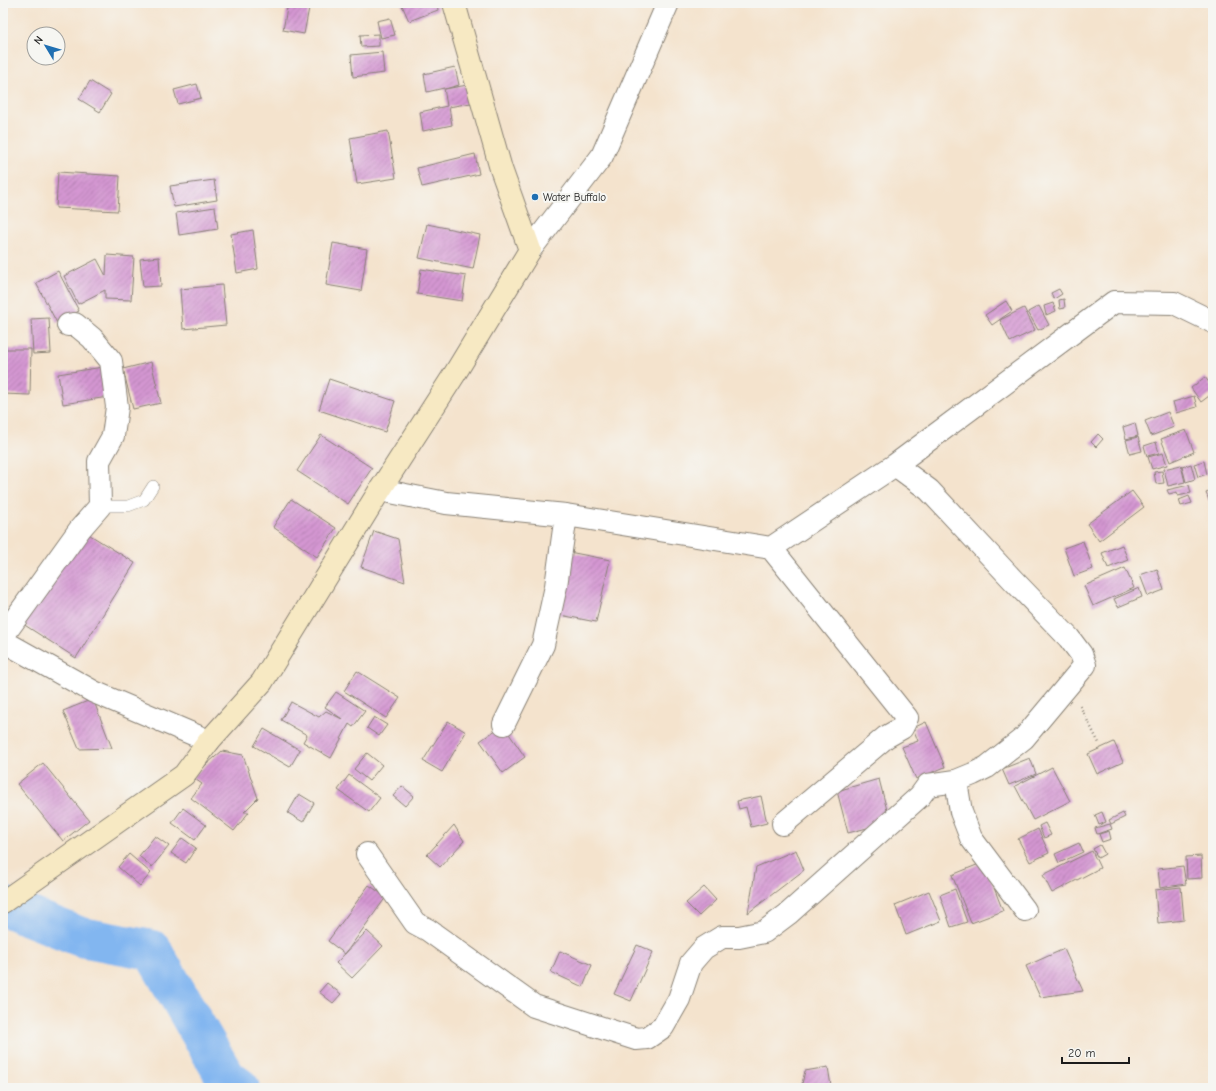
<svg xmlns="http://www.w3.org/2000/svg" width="1216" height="1091" font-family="'Comic Neue',sans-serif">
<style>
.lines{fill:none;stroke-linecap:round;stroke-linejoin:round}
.river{stroke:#82b6f0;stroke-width:40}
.building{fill:url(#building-hatch)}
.lane-casing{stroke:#888074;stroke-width:12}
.street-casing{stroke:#888074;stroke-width:24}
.secondary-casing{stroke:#888074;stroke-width:24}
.path{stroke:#888074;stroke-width:2.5;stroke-dasharray:1 3;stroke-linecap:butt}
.lane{stroke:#fff;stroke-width:11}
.street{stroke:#fff;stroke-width:22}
.secondary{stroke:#f7e9c3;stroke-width:22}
.poi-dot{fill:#1f6fb2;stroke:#f6f6f2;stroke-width:1.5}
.labels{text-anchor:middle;stroke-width:4;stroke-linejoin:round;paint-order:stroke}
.poi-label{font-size:11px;fill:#1c1c1c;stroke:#f6f6f2;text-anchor:start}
</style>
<defs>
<pattern id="building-hatch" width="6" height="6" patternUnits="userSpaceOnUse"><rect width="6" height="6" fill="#d496d2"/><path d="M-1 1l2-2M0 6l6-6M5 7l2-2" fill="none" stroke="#ab7aaa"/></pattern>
</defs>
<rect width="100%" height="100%" fill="#f6f6f2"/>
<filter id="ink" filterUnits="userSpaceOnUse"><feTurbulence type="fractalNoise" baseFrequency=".025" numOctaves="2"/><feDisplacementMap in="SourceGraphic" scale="8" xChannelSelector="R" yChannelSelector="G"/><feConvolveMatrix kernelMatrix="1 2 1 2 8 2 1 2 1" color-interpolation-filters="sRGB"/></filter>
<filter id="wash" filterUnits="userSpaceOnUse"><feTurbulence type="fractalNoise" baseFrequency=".012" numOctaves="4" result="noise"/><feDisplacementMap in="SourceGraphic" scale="16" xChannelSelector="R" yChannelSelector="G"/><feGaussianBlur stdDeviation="0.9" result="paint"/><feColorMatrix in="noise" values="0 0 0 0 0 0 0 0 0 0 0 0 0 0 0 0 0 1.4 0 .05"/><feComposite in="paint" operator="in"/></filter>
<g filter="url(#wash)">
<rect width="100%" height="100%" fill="#f4e3cd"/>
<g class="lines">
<path class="river" d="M 3,906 L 81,937 L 152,950 L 226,1078 L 240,1088"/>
</g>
<g id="blocks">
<path class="building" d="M 288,3 L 310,3 L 304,34 L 283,30 Z
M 401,3 L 437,3 L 438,10 L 409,21 Z
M 390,18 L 395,35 L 381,38 L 377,21 Z
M 379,34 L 379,46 L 361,47 L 360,35 Z
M 382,52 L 384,73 L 353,77 L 351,55 Z
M 455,67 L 459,85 L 445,89 L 473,84 L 476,102 L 449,107 L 452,125 L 423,131 L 420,112 L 447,106 L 444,88 L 427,92 L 424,74 Z
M 90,81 L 111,94 L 100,112 L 79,99 Z
M 197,84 L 201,98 L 178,104 L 174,90 Z
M 388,131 L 396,178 L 357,184 L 350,138 Z
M 475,154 L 479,174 L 422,187 L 417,168 Z
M 58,172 L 120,176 L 118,211 L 56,208 Z
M 214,180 L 217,200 L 174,207 L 170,186 Z
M 215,207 L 218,229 L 179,235 L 176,213 Z
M 427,224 L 480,235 L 473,269 L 419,258 Z
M 253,230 L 258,269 L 237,273 L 231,234 Z
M 333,243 L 367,249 L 361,291 L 326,285 Z
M 107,255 L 134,257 L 131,300 L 105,299 L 105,290 L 78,304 L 64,276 L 97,259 L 106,276 Z
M 159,257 L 161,286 L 143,287 L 140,259 Z
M 421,269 L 466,276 L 462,301 L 417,294 Z
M 58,271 L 79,311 L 57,323 L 36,283 Z
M 222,285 L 226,325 L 183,329 L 180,289 Z
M 1059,289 L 1062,294 L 1054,299 L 1051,293 Z
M 1064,299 L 1065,308 L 1060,309 L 1059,300 Z
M 1006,301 L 1012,311 L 992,325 L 985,315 Z
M 1053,303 L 1056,311 L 1046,315 L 1044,306 Z
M 1039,306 L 1049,325 L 1038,330 L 1028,312 Z
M 1024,308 L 1035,330 L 1010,342 L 1000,320 Z
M 49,318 L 51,353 L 33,354 L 31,319 Z
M 3,349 L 31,349 L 30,395 L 3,394 Z
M 151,362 L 161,403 L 133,409 L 123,369 Z
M 103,367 L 108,397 L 63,404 L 58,374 Z
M 1205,377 L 1213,388 L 1213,393 L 1201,402 L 1191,388 Z
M 329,379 L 395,401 L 385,432 L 319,410 Z
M 1194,396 L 1197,407 L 1176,413 L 1173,402 Z
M 1168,412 L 1174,427 L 1151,436 L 1145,421 Z
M 1135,423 L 1138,436 L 1126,439 L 1123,427 Z
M 1186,430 L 1194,452 L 1170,462 L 1161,439 Z
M 1098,434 L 1103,439 L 1096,447 L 1091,442 Z
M 321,435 L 372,468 L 348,504 L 297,471 Z
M 1138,437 L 1142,451 L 1130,454 L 1126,440 Z
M 1156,442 L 1159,453 L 1147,456 L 1144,446 Z
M 1163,453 L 1167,465 L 1152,469 L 1148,457 Z
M 1204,461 L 1207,474 L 1198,477 L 1194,464 Z
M 1191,464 L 1195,479 L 1186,482 L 1182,467 Z
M 1181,465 L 1185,482 L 1168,486 L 1164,469 Z
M 1162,471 L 1164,483 L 1156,484 L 1154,472 Z
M 1189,485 L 1191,493 L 1178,496 L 1177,492 L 1169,494 L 1167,490 Z
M 1213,490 L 1213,510 L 1206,493 Z
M 1132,491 L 1144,507 L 1099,541 L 1087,524 Z
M 1189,496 L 1192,503 L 1181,506 L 1179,500 Z
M 291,499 L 336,528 L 317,557 L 273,527 Z
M 82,530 L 135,563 L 76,658 L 23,624 Z
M 374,531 L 398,539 L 405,582 L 361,567 Z
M 1083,541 L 1093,569 L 1074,576 L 1064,548 Z
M 1122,545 L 1128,560 L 1108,568 L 1102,553 Z
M 569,552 L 610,560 L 596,622 L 555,614 Z
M 1125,568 L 1134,588 L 1093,606 L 1084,586 Z
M 1157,569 L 1164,590 L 1148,596 L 1140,575 Z
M 1139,588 L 1142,597 L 1118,607 L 1114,599 Z
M 357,671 L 400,698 L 386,718 L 344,691 Z
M 336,692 L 365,711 L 353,727 L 349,724 L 331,758 L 303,742 L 307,735 L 281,720 L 291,702 L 319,717 L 326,711 L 342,719 L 325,707 Z
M 93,699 L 112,748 L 79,749 L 63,711 Z
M 374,717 L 387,725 L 379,736 L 367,728 Z
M 448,721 L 466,732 L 442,772 L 423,761 Z
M 926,722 L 945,767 L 916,779 L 902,747 L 918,741 L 913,728 Z
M 503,725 L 525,757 L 503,773 L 480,741 Z
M 264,729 L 300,750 L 290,767 L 254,746 Z
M 1114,742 L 1123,762 L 1097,774 L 1088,754 Z
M 222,751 L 243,755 L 258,798 L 244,812 L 249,812 L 234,831 L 191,798 L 202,784 L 192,777 Z
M 367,753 L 382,765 L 369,781 L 354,769 Z
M 1030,758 L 1036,774 L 1009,785 L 1002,769 Z
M 43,763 L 89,820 L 63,841 L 17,784 Z
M 1052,767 L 1070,801 L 1033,820 L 1015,786 Z
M 349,775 L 380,798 L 369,812 L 338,790 Z
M 879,779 L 890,822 L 848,833 L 837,791 Z
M 402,786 L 414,796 L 405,806 L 393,796 Z
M 299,794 L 314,803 L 303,822 L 288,813 Z
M 761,796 L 767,823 L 751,827 L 746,807 L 739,809 L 737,801 Z
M 183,808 L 206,825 L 195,840 L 172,823 Z
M 1102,812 L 1106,822 L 1099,825 L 1095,815 Z
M 1123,813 L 1125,817 L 1111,824 L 1109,820 Z
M 1045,823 L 1051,835 L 1044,838 L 1039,826 Z
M 1110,824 L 1112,829 L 1097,834 L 1095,828 Z
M 454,825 L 464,841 L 440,867 L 427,855 Z
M 1038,829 L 1049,853 L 1030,862 L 1018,839 Z
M 1109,831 L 1111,839 L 1102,842 L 1099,834 Z
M 155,836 L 169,846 L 152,867 L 139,856 Z
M 182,838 L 196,848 L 186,863 L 171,853 Z
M 1079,843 L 1083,852 L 1059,863 L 1055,854 Z
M 1100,845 L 1105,854 L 1098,858 L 1093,849 Z
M 796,850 L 804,870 L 748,913 L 756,867 Z
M 1092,851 L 1100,868 L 1052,893 L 1043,875 Z
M 129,854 L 151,873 L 140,886 L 118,867 Z
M 1201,856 L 1202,878 L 1187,879 L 1186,857 Z
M 984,862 L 1003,911 L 971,923 L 952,875 Z
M 1183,866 L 1186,884 L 1160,888 L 1158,869 Z
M 369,885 L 386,897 L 345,954 L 328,941 Z
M 704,887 L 716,900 L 699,916 L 686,903 Z
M 1181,887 L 1184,920 L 1158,923 L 1155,890 Z
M 955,889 L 967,922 L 951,927 L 940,895 Z
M 929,891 L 941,921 L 906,935 L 895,905 Z
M 367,931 L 383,946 L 352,978 L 336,963 Z
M 637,945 L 653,952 L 631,1001 L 614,994 Z
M 1064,949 L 1083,991 L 1040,997 L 1026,966 Z
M 560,951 L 592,965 L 583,987 L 551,972 Z
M 327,983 L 341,994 L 333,1003 L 319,992 Z
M 828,1067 L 831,1086 L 818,1088 L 801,1088 L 805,1071 Z"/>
</g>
</g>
<g filter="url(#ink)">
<use href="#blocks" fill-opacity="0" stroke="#888074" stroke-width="1"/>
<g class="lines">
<defs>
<path id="lane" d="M 100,506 L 128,506 L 144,500 L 153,486"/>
<path id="street" d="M 530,250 L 602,156 L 668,3
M 380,490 L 446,503 L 566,515 L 771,548 L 907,718 L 902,728 L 886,737 L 783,824
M 771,548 L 895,465 L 1114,302 L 1174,303 L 1213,322
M 3,636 L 80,529 L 100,506 L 99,461 L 113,436 L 117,407 L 111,361 L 92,338 L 75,324 L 68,325
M 3,641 L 94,692 L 209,741
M 504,724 L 543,645 L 556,586 L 566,515
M 956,781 L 961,812 L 971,838 L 1025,910
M 367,854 L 415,923 L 428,930 L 534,1006 L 636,1039 L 647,1038 L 663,1027 L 679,999 L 691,963 L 704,948 L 722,937 L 739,937 L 764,932 L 788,914 L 920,796 L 928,785 L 956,781 L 973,774 L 987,767 L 1024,738 L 1085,665 L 1081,654 L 1069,638 L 1013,580 L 929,490 L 895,465"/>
<path id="secondary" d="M 3,902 L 184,775 L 209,741 L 262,682 L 380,490 L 454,375 L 530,250 L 501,169 L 454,3"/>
</defs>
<use href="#lane" class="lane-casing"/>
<use href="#street" class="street-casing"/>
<use href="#secondary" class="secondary-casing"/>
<path class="path" d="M 1080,706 L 1100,745"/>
<use href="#lane" class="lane"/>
<use href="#street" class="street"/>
<use href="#secondary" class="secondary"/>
</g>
</g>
<circle class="poi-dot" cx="535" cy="197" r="4"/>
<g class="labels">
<g class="poi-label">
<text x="543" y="201">Water Buffalo</text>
</g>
</g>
<rect width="1216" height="1091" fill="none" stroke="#f6f6f2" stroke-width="16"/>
<g transform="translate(46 46) rotate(308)"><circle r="19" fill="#f6f6f2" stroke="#9f9f9c"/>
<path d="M0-3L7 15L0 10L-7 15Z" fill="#1f6fb2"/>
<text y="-6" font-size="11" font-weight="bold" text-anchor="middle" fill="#1c1c1c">N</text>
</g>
<path d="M1062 1057v6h67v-6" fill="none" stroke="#1c1c1c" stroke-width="2"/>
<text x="1068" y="1057" font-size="12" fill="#1c1c1c" stroke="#f6f6f2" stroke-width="3" paint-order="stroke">20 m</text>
</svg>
